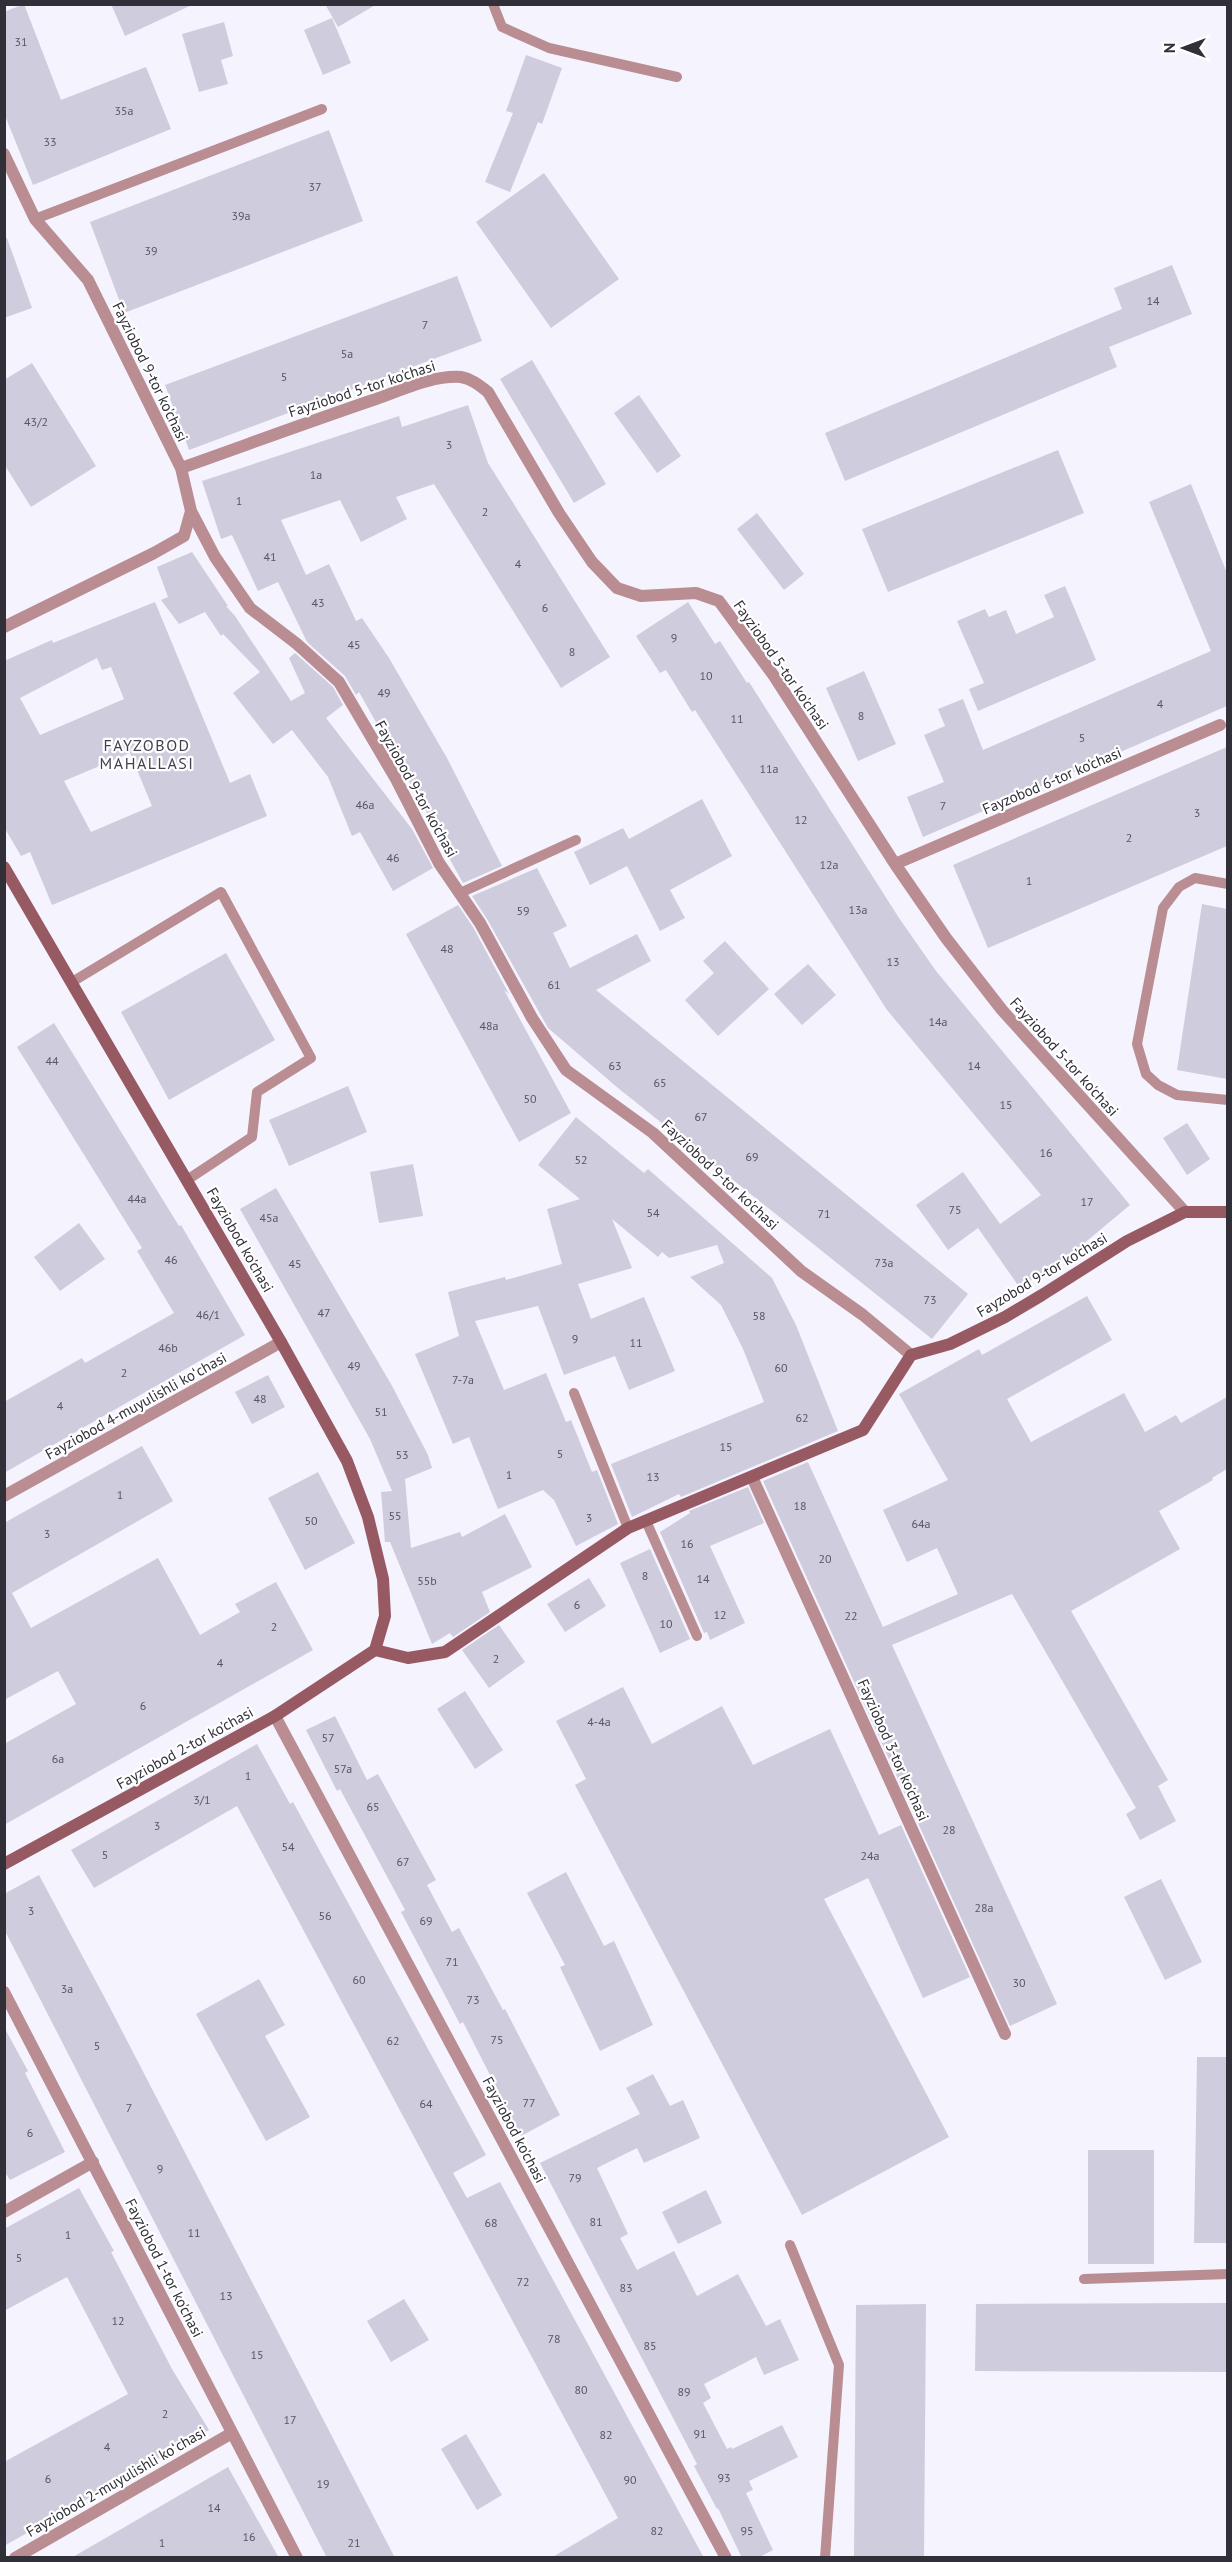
<svg xmlns="http://www.w3.org/2000/svg" width="1232" height="2562" font-family="'PT Sans',sans-serif">
<style>
.building{fill:#cfccde;fill-rule:evenodd}
.lines{fill:none;stroke-linecap:round;stroke-linejoin:round}
.lane{stroke:#b98d91;stroke-width:10}
.street{stroke:#b98d91;stroke-width:12}
.secondary{stroke:#985a62;stroke-width:12}
.labels{text-anchor:middle;stroke-width:4.5;stroke-linejoin:round;paint-order:stroke}
.number-label{font-size:12px;fill:#585661}
.street-label{font-size:15px;fill:#312f37;stroke:#fff}
.neighbourhood-label{font-size:16px;letter-spacing:1.5px;fill:#423f4e;stroke:#fff}
</style>
<rect width="100%" height="100%" fill="#f4f3fe"/>
<path class="building" d="M 24,4 L 61,100 L 146,67 L 171,129 L 33,185 L 4,113 L 4,12 Z
M 111,4 L 194,4 L 125,36 Z
M 325,4 L 377,4 L 338,27 Z
M 332,18 L 351,63 L 323,75 L 304,30 Z
M 224,22 L 233,56 L 221,60 L 228,84 L 199,92 L 182,34 Z
M 526,55 L 562,68 L 542,124 L 538,122 L 510,192 L 485,182 L 513,113 L 506,111 Z
M 329,130 L 363,221 L 124,313 L 90,222 Z
M 544,173 L 619,279 L 551,328 L 476,222 Z
M 4,238 L 7,238 L 32,308 L 4,318 Z
M 1172,265 L 1192,314 L 1109,347 L 1117,367 L 845,481 L 825,433 L 1122,309 L 1114,288 Z
M 457,276 L 482,341 L 189,450 L 165,385 Z
M 532,360 L 606,484 L 574,503 L 500,379 Z
M 32,363 L 96,466 L 31,507 L 4,464 L 4,380 Z
M 639,395 L 681,456 L 657,473 L 614,413 Z
M 468,405 L 488,463 L 610,657 L 561,688 L 434,484 L 396,497 L 407,519 L 361,542 L 340,500 L 281,520 L 306,575 L 329,564 L 356,621 L 362,618 L 389,658 L 447,758 L 502,866 L 463,883 L 443,847 L 445,845 L 359,692 L 356,695 L 345,676 L 307,642 L 278,582 L 258,591 L 232,535 L 221,539 L 202,481 L 399,416 L 402,427 Z
M 1058,450 L 1084,513 L 888,592 L 862,529 Z
M 1191,484 L 1227,573 L 1227,706 L 923,837 L 907,797 L 944,782 L 924,735 L 945,726 L 938,709 L 963,699 L 983,750 L 1211,651 L 1149,502 Z
M 757,513 L 804,574 L 784,590 L 737,529 Z
M 192,552 L 228,606 L 226,606 L 235,616 L 291,701 L 305,693 L 289,658 L 295,653 L 333,687 L 343,705 L 326,718 L 412,829 L 433,868 L 393,891 L 360,832 L 352,836 L 328,777 L 292,730 L 273,744 L 233,693 L 260,672 L 223,634 L 221,636 L 205,612 L 179,624 L 161,600 L 168,597 L 157,567 Z
M 1065,586 L 1096,660 L 978,711 L 969,689 L 984,683 L 957,621 L 985,609 L 989,617 L 1006,610 L 1016,634 L 1054,617 L 1044,595 Z
M 155,602 L 230,783 L 250,774 L 267,816 L 52,905 L 30,852 L 21,856 L 4,827 L 4,661 L 52,640 L 53,643 ZM 97,658 L 102,670 L 111,667 L 124,699 L 40,735 L 20,698 ZM 130,753 L 152,806 L 91,832 L 64,781 Z
M 688,602 L 715,644 L 720,641 L 747,683 L 749,682 L 899,918 L 936,971 L 1130,1205 L 1082,1245 L 1020,1288 L 978,1228 L 948,1250 L 916,1205 L 963,1172 L 1000,1224 L 1041,1195 L 887,1010 L 695,710 L 692,712 L 666,670 L 660,673 L 636,636 Z
M 864,671 L 896,744 L 858,761 L 826,688 Z
M 1227,747 L 1227,846 L 988,948 L 953,865 Z
M 702,799 L 732,856 L 670,890 L 685,918 L 660,931 L 627,866 L 590,885 L 574,852 L 623,828 L 629,839 Z
M 537,868 L 567,926 L 553,933 L 570,968 L 637,934 L 651,961 L 596,990 L 968,1294 L 932,1339 L 618,1088 L 548,1028 L 487,919 L 472,896 Z
M 1202,904 L 1227,909 L 1227,1079 L 1177,1070 Z
M 458,905 L 473,927 L 509,994 L 504,990 L 571,1113 L 519,1142 L 406,934 Z
M 725,941 L 769,989 L 718,1036 L 685,1000 L 714,973 L 703,961 Z
M 226,953 L 275,1040 L 169,1100 L 121,1012 Z
M 808,964 L 836,995 L 802,1025 L 774,994 Z
M 54,1023 L 179,1226 L 181,1225 L 245,1335 L 4,1473 L 4,1402 L 82,1358 L 85,1363 L 174,1313 L 137,1251 L 142,1248 L 17,1047 Z
M 348,1086 L 367,1132 L 289,1166 L 269,1120 Z
M 576,1117 L 644,1173 L 648,1169 L 772,1278 L 796,1325 L 838,1431 L 681,1497 L 679,1494 L 632,1517 L 611,1464 L 764,1402 L 743,1349 L 721,1305 L 690,1277 L 724,1263 L 717,1245 L 669,1258 L 662,1252 L 658,1257 L 612,1219 L 632,1268 L 578,1284 L 591,1319 L 644,1297 L 675,1371 L 629,1390 L 615,1356 L 564,1375 L 538,1306 L 475,1321 L 504,1390 L 546,1373 L 566,1422 L 571,1420 L 592,1472 L 597,1470 L 618,1524 L 576,1546 L 554,1500 L 543,1490 L 498,1509 L 469,1437 L 453,1444 L 415,1354 L 459,1336 L 448,1292 L 505,1277 L 506,1280 L 562,1264 L 547,1209 L 580,1199 L 538,1165 Z
M 1187,1123 L 1210,1159 L 1187,1175 L 1163,1138 Z
M 413,1164 L 423,1216 L 379,1223 L 370,1172 Z
M 276,1188 L 391,1384 L 428,1455 L 432,1468 L 405,1479 L 411,1548 L 460,1532 L 462,1537 L 505,1514 L 532,1567 L 482,1592 L 490,1612 L 453,1637 L 450,1633 L 432,1644 L 390,1542 L 385,1542 L 381,1492 L 392,1491 L 370,1439 L 240,1209 Z
M 79,1223 L 105,1259 L 60,1291 L 34,1257 Z
M 1087,1296 L 1112,1340 L 1007,1399 L 1031,1442 L 1124,1393 L 1145,1432 L 1176,1415 L 1181,1423 L 1227,1397 L 1227,1469 L 1212,1478 L 1213,1480 L 1159,1511 L 1180,1549 L 1071,1611 L 1168,1780 L 1158,1786 L 1176,1821 L 1140,1840 L 1126,1814 L 1136,1808 L 1012,1594 L 892,1645 L 1057,2004 L 1010,2026 L 763,1481 L 808,1462 L 883,1627 L 958,1594 L 937,1548 L 907,1562 L 883,1510 L 948,1480 L 899,1394 L 979,1349 L 982,1355 Z
M 268,1375 L 285,1407 L 252,1424 L 235,1392 Z
M 142,1446 L 173,1501 L 12,1593 L 31,1628 L 158,1558 L 200,1635 L 240,1612 L 235,1604 L 276,1582 L 313,1650 L 4,1825 L 4,1744 L 76,1704 L 58,1671 L 4,1700 L 4,1523 Z
M 318,1472 L 355,1543 L 305,1570 L 268,1498 Z
M 748,1487 L 764,1523 L 710,1546 L 745,1623 L 710,1640 L 707,1632 L 704,1633 L 660,1532 L 690,1513 L 689,1511 Z
M 650,1549 L 690,1639 L 660,1653 L 620,1563 Z
M 589,1578 L 606,1606 L 565,1632 L 547,1604 Z
M 499,1625 L 525,1662 L 489,1688 L 462,1650 Z
M 623,1687 L 652,1744 L 722,1706 L 753,1765 L 830,1729 L 879,1835 L 901,1825 L 970,1977 L 923,1998 L 868,1878 L 824,1899 L 949,2137 L 802,2215 L 575,1785 L 586,1779 L 556,1721 Z
M 465,1691 L 503,1750 L 475,1769 L 437,1709 Z
M 335,1716 L 367,1780 L 378,1774 L 436,1880 L 427,1885 L 452,1932 L 459,1928 L 503,2010 L 505,2009 L 560,2115 L 521,2136 L 463,2022 L 460,2024 L 401,1912 L 405,1910 L 340,1789 L 337,1791 L 306,1730 Z
M 257,1744 L 290,1804 L 293,1802 L 486,2155 L 453,2173 L 467,2198 L 500,2182 L 704,2558 L 551,2558 L 618,2518 L 237,1806 L 94,1888 L 71,1850 Z
M 566,1872 L 604,1946 L 614,1941 L 653,2025 L 600,2051 L 560,1967 L 565,1965 L 527,1893 Z
M 39,1875 L 107,2002 L 395,2558 L 327,2558 L 4,1929 L 4,1894 Z
M 1161,1879 L 1202,1962 L 1165,1980 L 1124,1897 Z
M 259,1979 L 285,2025 L 265,2036 L 310,2117 L 266,2141 L 196,2014 Z
M 4,2027 L 28,2071 L 25,2073 L 65,2152 L 10,2180 L 4,2171 Z
M 1197,2057 L 1227,2057 L 1227,2243 L 1194,2243 Z
M 653,2074 L 670,2106 L 683,2100 L 700,2138 L 644,2163 L 637,2148 L 597,2168 L 628,2234 L 620,2238 L 637,2270 L 674,2251 L 697,2296 L 738,2274 L 766,2326 L 780,2319 L 799,2360 L 764,2375 L 756,2357 L 704,2384 L 711,2398 L 703,2403 L 727,2449 L 731,2447 L 732,2449 L 782,2425 L 798,2457 L 749,2481 L 753,2490 L 746,2493 L 773,2550 L 758,2558 L 742,2558 L 718,2508 L 717,2509 L 694,2466 L 697,2464 L 540,2163 L 640,2114 L 626,2088 Z
M 1088,2150 L 1154,2150 L 1154,2264 L 1088,2264 Z
M 79,2188 L 114,2251 L 111,2252 L 172,2369 L 209,2430 L 4,2546 L 4,2462 L 128,2394 L 67,2277 L 4,2311 L 4,2229 Z
M 706,2190 L 722,2223 L 678,2244 L 662,2212 Z
M 404,2299 L 429,2340 L 391,2362 L 367,2321 Z
M 1227,2303 L 1227,2372 L 975,2371 L 976,2304 Z
M 926,2304 L 924,2558 L 854,2558 L 856,2305 Z
M 466,2434 L 502,2495 L 477,2510 L 441,2449 Z
M 228,2467 L 279,2558 L 71,2558 L 123,2528 Z"/>
<g class="lines">
<path class="lane" d="M 493,4 L 502,27 L 549,48 L 677,77
M 35,219 L 322,109
M 1228,884 L 1195,878 L 1179,887 L 1163,908 L 1137,1044 L 1146,1074 L 1158,1085 L 1177,1095 L 1228,1100
M 460,893 L 576,840
M 72,982 L 221,892 L 311,1058 L 257,1092 L 252,1137 L 187,1180
M 574,1393 L 628,1528
M 646,1521 L 697,1636
M 790,2245 L 839,2365 L 825,2558
M 1084,2279 L 1228,2274"/>
<path class="street" d="M 4,154 L 35,219 L 88,280 L 181,468 L 191,511 L 215,557 L 250,608 L 297,644 L 339,682 L 396,779 L 439,863 L 480,923 L 532,1018 L 566,1070 L 653,1133 L 801,1271 L 863,1315 L 911,1355
M 181,468 C 246,445 311,421 376,399 C 402,390 433,375 461,377 C 472,379 479,385 488,392 L 559,513 L 592,562 L 617,588 L 641,596 L 696,593 L 719,601 L 774,676 L 895,864 L 946,938 L 1002,1010 L 1185,1212
M 4,627 L 154,553 L 184,536 L 191,511
M 895,864 L 1220,725
M 752,1477 L 1005,2034
M 4,1496 L 281,1342
M 275,1716 L 726,2558
M 4,1992 L 297,2558
M 4,2212 L 93,2162
M 15,2558 L 232,2433"/>
<path class="secondary" d="M 4,867 L 281,1342 L 347,1461 L 368,1517 L 383,1579 L 385,1616 L 375,1650
M 375,1650 L 408,1658 L 445,1652 L 628,1528 L 863,1430 L 911,1355 L 950,1344 L 1005,1317 L 1042,1295 L 1127,1241 L 1185,1212 L 1228,1212
M 4,1864 L 275,1716 L 375,1650"/>
</g>
<g class="labels">
<g class="number-label">
<text x="21" y="46">31</text>
<text x="124" y="115">35a</text>
<text x="50" y="146">33</text>
<text x="315" y="191">37</text>
<text x="241" y="220">39a</text>
<text x="151" y="255">39</text>
<text x="1153" y="305">14</text>
<text x="425" y="329">7</text>
<text x="347" y="358">5a</text>
<text x="284" y="381">5</text>
<text x="36" y="426">43/2</text>
<text x="449" y="449">3</text>
<text x="316" y="479">1a</text>
<text x="239" y="505">1</text>
<text x="485" y="516">2</text>
<text x="270" y="561">41</text>
<text x="518" y="568">4</text>
<text x="318" y="607">43</text>
<text x="545" y="612">6</text>
<text x="674" y="642">9</text>
<text x="354" y="649">45</text>
<text x="572" y="656">8</text>
<text x="706" y="680">10</text>
<text x="384" y="697">49</text>
<text x="1160" y="708">4</text>
<text x="861" y="720">8</text>
<text x="737" y="723">11</text>
<text x="1082" y="742">5</text>
<text x="769" y="773">11a</text>
<text x="365" y="809">46a</text>
<text x="943" y="810">7</text>
<text x="1197" y="817">3</text>
<text x="801" y="824">12</text>
<text x="1129" y="842">2</text>
<text x="393" y="862">46</text>
<text x="829" y="869">12a</text>
<text x="1029" y="885">1</text>
<text x="858" y="914">13a</text>
<text x="523" y="915">59</text>
<text x="447" y="953">48</text>
<text x="893" y="966">13</text>
<text x="554" y="989">61</text>
<text x="938" y="1026">14a</text>
<text x="489" y="1030">48a</text>
<text x="52" y="1065">44</text>
<text x="615" y="1070">63</text>
<text x="974" y="1070">14</text>
<text x="660" y="1087">65</text>
<text x="530" y="1103">50</text>
<text x="1006" y="1109">15</text>
<text x="701" y="1121">67</text>
<text x="1046" y="1157">16</text>
<text x="752" y="1161">69</text>
<text x="581" y="1164">52</text>
<text x="137" y="1203">44a</text>
<text x="1087" y="1206">17</text>
<text x="955" y="1214">75</text>
<text x="653" y="1217">54</text>
<text x="824" y="1218">71</text>
<text x="269" y="1222">45a</text>
<text x="171" y="1264">46</text>
<text x="884" y="1267">73a</text>
<text x="295" y="1268">45</text>
<text x="930" y="1304">73</text>
<text x="324" y="1317">47</text>
<text x="208" y="1319">46/1</text>
<text x="759" y="1320">58</text>
<text x="575" y="1343">9</text>
<text x="636" y="1347">11</text>
<text x="168" y="1352">46b</text>
<text x="354" y="1370">49</text>
<text x="781" y="1372">60</text>
<text x="124" y="1377">2</text>
<text x="463" y="1384">7-7a</text>
<text x="260" y="1403">48</text>
<text x="60" y="1410">4</text>
<text x="381" y="1416">51</text>
<text x="802" y="1422">62</text>
<text x="726" y="1451">15</text>
<text x="560" y="1458">5</text>
<text x="402" y="1459">53</text>
<text x="509" y="1479">1</text>
<text x="653" y="1481">13</text>
<text x="120" y="1499">1</text>
<text x="800" y="1510">18</text>
<text x="395" y="1520">55</text>
<text x="589" y="1522">3</text>
<text x="311" y="1525">50</text>
<text x="921" y="1528">64a</text>
<text x="47" y="1538">3</text>
<text x="687" y="1548">16</text>
<text x="825" y="1563">20</text>
<text x="645" y="1580">8</text>
<text x="703" y="1583">14</text>
<text x="427" y="1585">55b</text>
<text x="577" y="1609">6</text>
<text x="720" y="1619">12</text>
<text x="851" y="1620">22</text>
<text x="666" y="1628">10</text>
<text x="274" y="1631">2</text>
<text x="496" y="1663">2</text>
<text x="220" y="1667">4</text>
<text x="143" y="1710">6</text>
<text x="599" y="1726">4-4a</text>
<text x="328" y="1742">57</text>
<text x="58" y="1763">6a</text>
<text x="343" y="1773">57a</text>
<text x="248" y="1780">1</text>
<text x="202" y="1804">3/1</text>
<text x="373" y="1811">65</text>
<text x="157" y="1830">3</text>
<text x="949" y="1834">28</text>
<text x="288" y="1851">54</text>
<text x="105" y="1859">5</text>
<text x="870" y="1860">24a</text>
<text x="403" y="1866">67</text>
<text x="984" y="1912">28a</text>
<text x="31" y="1915">3</text>
<text x="325" y="1920">56</text>
<text x="426" y="1925">69</text>
<text x="452" y="1966">71</text>
<text x="359" y="1984">60</text>
<text x="1019" y="1987">30</text>
<text x="67" y="1993">3a</text>
<text x="473" y="2004">73</text>
<text x="497" y="2044">75</text>
<text x="393" y="2045">62</text>
<text x="97" y="2050">5</text>
<text x="529" y="2107">77</text>
<text x="426" y="2108">64</text>
<text x="129" y="2112">7</text>
<text x="30" y="2137">6</text>
<text x="160" y="2173">9</text>
<text x="575" y="2182">79</text>
<text x="596" y="2226">81</text>
<text x="491" y="2227">68</text>
<text x="194" y="2237">11</text>
<text x="68" y="2239">1</text>
<text x="19" y="2262">5</text>
<text x="523" y="2286">72</text>
<text x="626" y="2292">83</text>
<text x="226" y="2300">13</text>
<text x="118" y="2325">12</text>
<text x="554" y="2343">78</text>
<text x="650" y="2350">85</text>
<text x="257" y="2359">15</text>
<text x="581" y="2394">80</text>
<text x="684" y="2396">89</text>
<text x="165" y="2418">2</text>
<text x="290" y="2424">17</text>
<text x="700" y="2438">91</text>
<text x="606" y="2439">82</text>
<text x="107" y="2451">4</text>
<text x="724" y="2482">93</text>
<text x="48" y="2483">6</text>
<text x="630" y="2484">90</text>
<text x="323" y="2488">19</text>
<text x="214" y="2512">14</text>
<text x="657" y="2535">82</text>
<text x="747" y="2535">95</text>
<text x="249" y="2541">16</text>
<text x="162" y="2547">1</text>
<text x="354" y="2547">21</text>
</g>
<g class="street-label">
<text transform="translate(150 372) rotate(64)" y="5">Fayziobod 9-tor ko'chasi</text>
<text transform="translate(362 389) rotate(-18)" y="5">Fayziobod 5-tor ko'chasi</text>
<text transform="translate(781 665) rotate(55)" y="5">Fayziobod 5-tor ko'chasi</text>
<text transform="translate(1052 781) rotate(-23)" y="5">Fayzobod 6-tor ko'chasi</text>
<text transform="translate(416 789) rotate(61)" y="5">Fayziobod 9-tor ko'chasi</text>
<text transform="translate(1064 1057) rotate(48)" y="5">Fayziobod 5-tor ko'chasi</text>
<text transform="translate(720 1175) rotate(43)" y="5">Fayziobod 9-tor ko'chasi</text>
<text transform="translate(240 1240) rotate(60)" y="5">Fayziobod ko'chasi</text>
<text transform="translate(1042 1275) rotate(-31)" y="5">Fayzobod 9-tor ko'chasi</text>
<text transform="translate(136 1406) rotate(-29)" y="5">Fayziobod 4-muyulishli koʻchasi</text>
<text transform="translate(185 1748) rotate(-29)" y="5">Fayziobod 2-tor ko'chasi</text>
<text transform="translate(893 1750) rotate(66)" y="5">Fayziobod 3-tor ko'chasi</text>
<text transform="translate(514 2130) rotate(62)" y="5">Fayziobod ko'chasi</text>
<text transform="translate(164 2268) rotate(63)" y="5">Fayziobod 1-tor ko'chasi</text>
<text transform="translate(116 2482) rotate(-30)" y="5">Fayziobod 2-muyulishli koʻchasi</text>
</g>
<g class="neighbourhood-label">
<text x="147" y="751">FAYZOBOD<tspan x="147" dy="18">MAHALLASI</tspan></text>
</g>
</g>
<rect width="1232" height="2562" fill="none" stroke="#312f37" stroke-width="12"/>
<g transform="translate(1184 48) rotate(270)" stroke="#ffffff" stroke-width="4.5" paint-order="stroke">
<path d="M0-4.5L10 22L0 15L-10 22Z" fill="#312f37"/>
<text y="-9" font-size="16" font-weight="bold" text-anchor="middle" fill="#312f37">N</text>
</g>
</svg>
